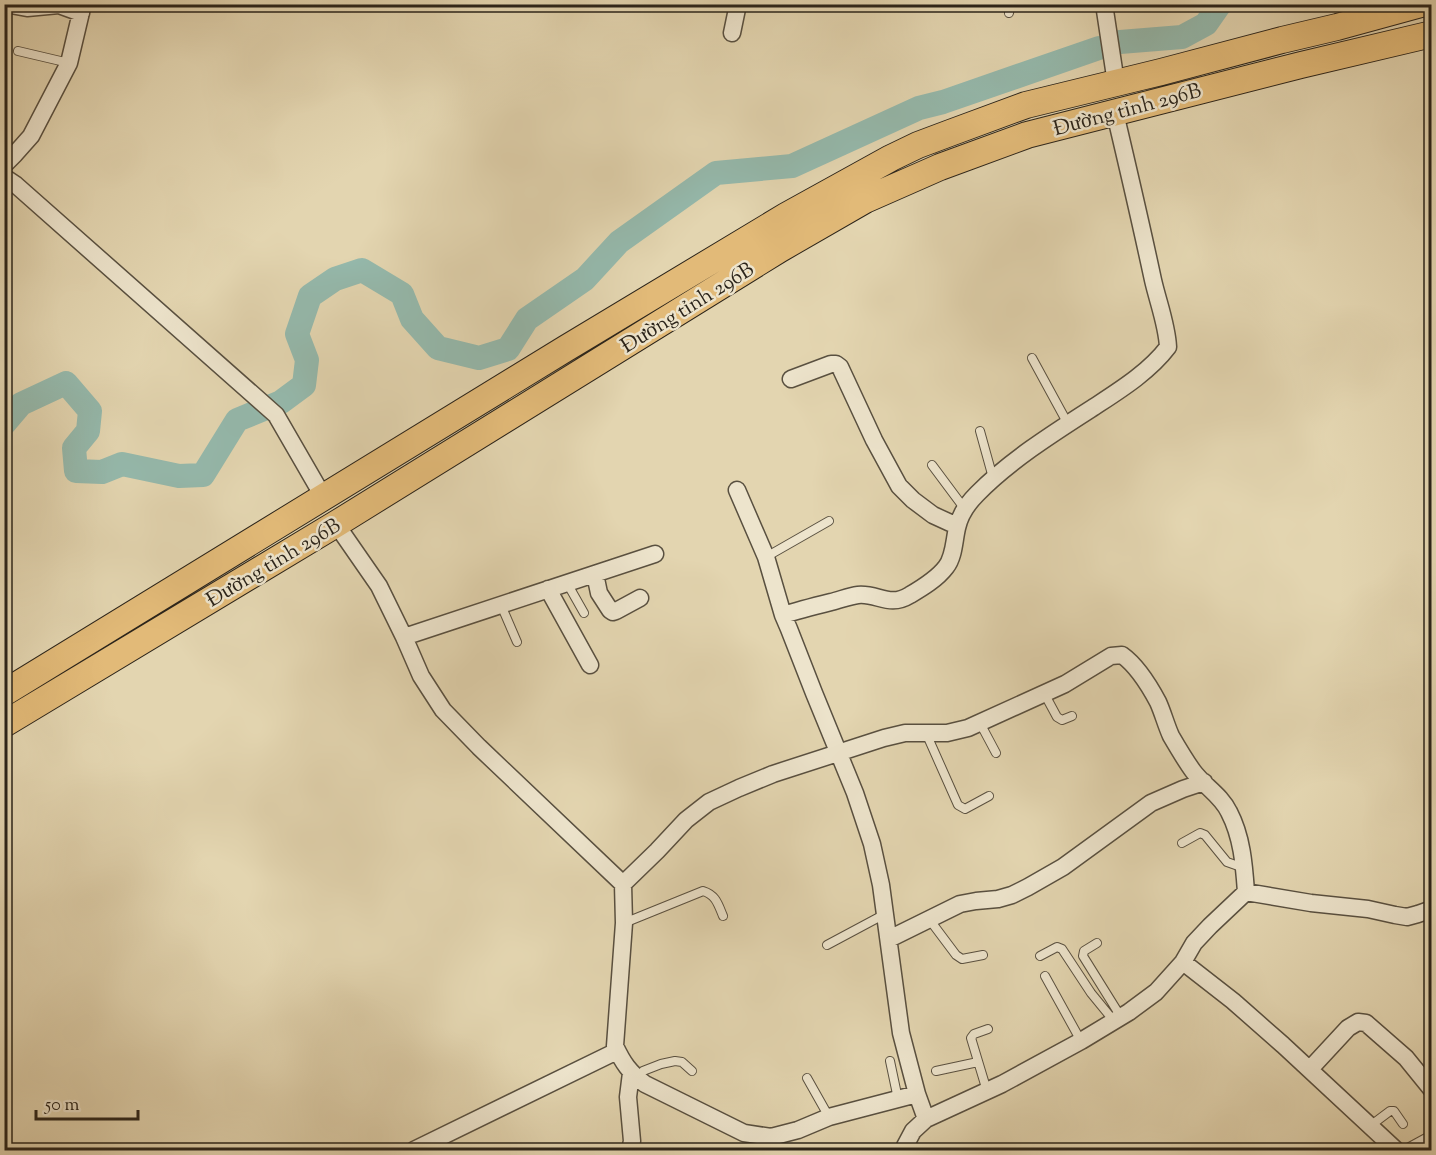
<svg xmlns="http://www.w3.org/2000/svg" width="1436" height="1155" font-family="'Sorts Mill Goudy',serif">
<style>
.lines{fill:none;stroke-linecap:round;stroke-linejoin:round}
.river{stroke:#95b9ac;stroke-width:24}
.lane-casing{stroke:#595040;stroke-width:10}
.street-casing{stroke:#595040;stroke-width:19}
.primary-casing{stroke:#2b241a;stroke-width:28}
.lane{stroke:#ede4cc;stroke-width:8}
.street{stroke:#ede4cc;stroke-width:16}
.primary{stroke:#e2ba78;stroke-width:26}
.labels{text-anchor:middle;stroke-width:5;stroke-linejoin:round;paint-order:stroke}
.street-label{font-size:21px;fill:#2b241a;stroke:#ede4cc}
</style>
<rect width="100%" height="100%" fill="#e3d5b0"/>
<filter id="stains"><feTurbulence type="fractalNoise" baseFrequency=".00333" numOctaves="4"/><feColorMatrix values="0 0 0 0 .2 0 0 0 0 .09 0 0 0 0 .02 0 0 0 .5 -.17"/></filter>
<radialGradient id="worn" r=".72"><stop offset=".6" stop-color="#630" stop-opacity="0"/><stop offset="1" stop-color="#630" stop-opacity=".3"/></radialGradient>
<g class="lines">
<path class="river" d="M 1120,42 L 1182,37 L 1206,24 L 1220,4
M 4,424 L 21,404 L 66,383 L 90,411 L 88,431 L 74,448 L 76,471 L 102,472 L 122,464 L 179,476 L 203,475 L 237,420 L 281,402 L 304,385 L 307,360 L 297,334 L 310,296 L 335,279 L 362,270 L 402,294 L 412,319 L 438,348 L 479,358 L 508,349 L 527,319 L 585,279 L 619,242 L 716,173 L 792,166 L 919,108 L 943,102 L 1099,48"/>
<defs>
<path id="lane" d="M 1009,13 L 1011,4
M 18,51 L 69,63
M 1032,358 L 1068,424
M 980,431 L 993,478
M 932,465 L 964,508
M 766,557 L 829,521
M 567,583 L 584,613
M 501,605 L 517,642
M 1044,693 L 1057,717 L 1062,720 L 1072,716
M 980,723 L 996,753
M 926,733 L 958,805 L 965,809 L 989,796
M 1182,843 L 1200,833 L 1205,835 L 1227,862 L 1244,868
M 929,919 L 956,955 L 962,959 L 983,955
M 624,923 L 703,891 C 716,895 718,904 723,916
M 1097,943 L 1084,951 L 1083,956 L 1121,1017
M 827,945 L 885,914
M 1040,956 L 1057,947 L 1062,949 L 1091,993 L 1109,1015
M 1045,976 L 1081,1041
M 890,1061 L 898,1099
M 936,1071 L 978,1062
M 637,1078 L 643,1071 L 661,1064 L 675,1061 L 682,1062 L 692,1071
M 807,1078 L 829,1117
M 987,1091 L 971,1038 L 974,1034 L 988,1029
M 1370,1126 L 1390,1111 L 1394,1111 L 1403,1124
M 1404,1150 L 1426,1138"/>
<path id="street" d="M 5,4 L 27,8 L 59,5 L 81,13
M 1104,4 L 1116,83
M 732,33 L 738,4
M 4,165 L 15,154 L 31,136 L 69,63 L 83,4
M 4,177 L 16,185 L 276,415 L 324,498
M 791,379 L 831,364 L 836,364 L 840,367 L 874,440 L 899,486 L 913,500 L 933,515 L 957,526
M 737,490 L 766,557 L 783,615 L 789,629 L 814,693 L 855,793 L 872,844 L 881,885 L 901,1033 L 917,1094 L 926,1119
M 336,524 L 379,586 L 404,637
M 655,554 L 404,637 L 421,676 L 443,710 L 479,747 L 623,884 L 624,923 L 615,1046 C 623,1063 629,1072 645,1084 L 744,1133 L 771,1137 L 798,1130 L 829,1117 L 917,1094
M 595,574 L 599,593 L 610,610 L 613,612 L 616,611 L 640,598
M 548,589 L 590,665
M 783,615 C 799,610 815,606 831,602 C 840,600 849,596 858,595 C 878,593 889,608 910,595 C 922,588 937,579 946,567 C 954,557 954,541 957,528 C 960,514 967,504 977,494 C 1009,461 1055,432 1094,407 C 1120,390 1149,372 1168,347 C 1167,325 1158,302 1153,280 C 1141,224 1128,168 1115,113
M 623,884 L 657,851 L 686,820 L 709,802 L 739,788 L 773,774 L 884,738 L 905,733 L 947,733 L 968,728 L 1065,684 L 1111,656 L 1122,655 C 1136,665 1150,687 1158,702 C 1163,713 1166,725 1171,736 C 1178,748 1185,760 1193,771 C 1204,786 1221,795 1229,812 C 1242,837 1244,864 1246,892
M 889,939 L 960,904 L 976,901 L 998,899 L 1012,895 L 1028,887 L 1063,867 L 1151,803 L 1183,789 L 1204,782
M 1183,962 L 1233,1001 L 1283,1045 L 1396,1150
M 1310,1069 L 1348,1028 L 1358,1022 L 1366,1023 L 1406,1058 L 1432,1090
M 414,1150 L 617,1051
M 630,1150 L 632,1141 L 628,1097 L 631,1073
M 905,1150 L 905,1146 L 913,1131 L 926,1119 L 1002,1084 L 1081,1041 L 1129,1012 L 1156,992 L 1183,962 L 1194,943 L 1210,926 L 1246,892 L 1311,903 L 1368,909 L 1395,915 L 1407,917 L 1418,914 L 1432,909"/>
<path id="primary" d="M 4,693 L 565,349 L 786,216 L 891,158 L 918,145 L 950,133 L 1026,105 L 1161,72 L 1282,40 L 1337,27 L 1421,4
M 4,724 L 336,524 L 780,249 L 865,200 L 940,167 L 1027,135 L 1301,65 L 1432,34"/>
</defs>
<use href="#lane" class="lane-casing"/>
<use href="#street" class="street-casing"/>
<use href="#primary" class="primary-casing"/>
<use href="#lane" class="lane"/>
<use href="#street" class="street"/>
<use href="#primary" class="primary"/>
</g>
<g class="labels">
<g class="street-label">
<text transform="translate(1127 109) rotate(-15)" y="7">Đường tỉnh 296B</text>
<text transform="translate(687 307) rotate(-32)" y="7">Đường tỉnh 296B</text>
<text transform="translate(273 562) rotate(-31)" y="7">Đường tỉnh 296B</text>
</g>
</g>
<rect width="1436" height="1155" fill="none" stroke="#e3d5b0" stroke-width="24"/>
<rect x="6" y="6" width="1424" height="1143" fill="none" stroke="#2b241a" stroke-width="3"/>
<rect x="12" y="12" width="1412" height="1131" fill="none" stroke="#2b241a" stroke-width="1.5"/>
<path d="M36 1110v9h102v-9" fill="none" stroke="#2b241a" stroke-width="3"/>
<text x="45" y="1110" font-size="18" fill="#2b241a" stroke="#ede4cc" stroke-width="4.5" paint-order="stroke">50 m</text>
<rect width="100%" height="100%" filter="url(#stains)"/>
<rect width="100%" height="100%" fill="url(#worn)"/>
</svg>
